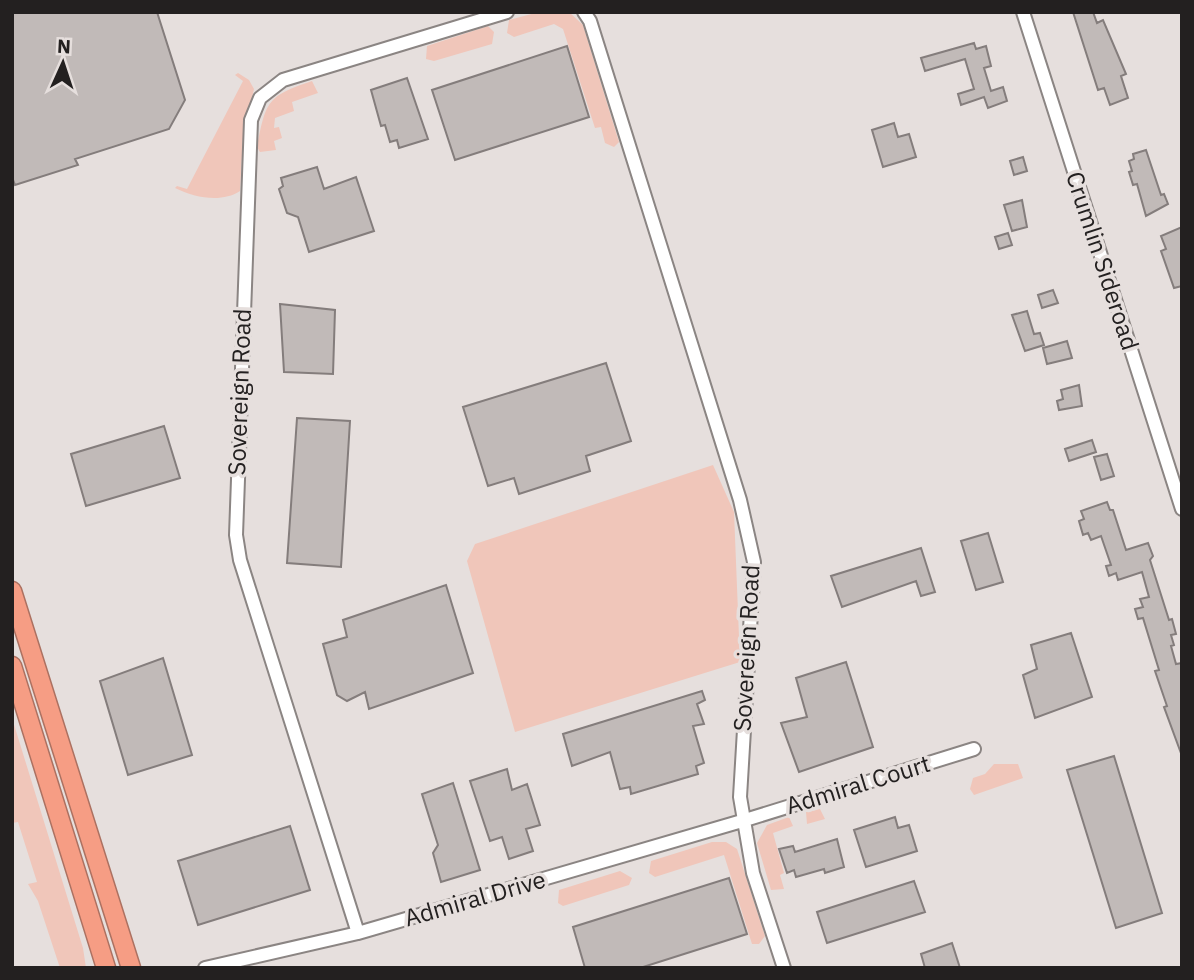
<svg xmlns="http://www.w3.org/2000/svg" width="1194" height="980" font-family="'IBM Plex Sans',sans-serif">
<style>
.green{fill:#f0c6ba}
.building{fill:#c1bab8;stroke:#847d7c;stroke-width:2}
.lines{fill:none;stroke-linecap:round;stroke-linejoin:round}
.minor-casing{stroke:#8b8583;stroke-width:16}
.highway-casing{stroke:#ac7161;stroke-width:21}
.minor{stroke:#fff;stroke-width:12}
.highway{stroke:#f69d84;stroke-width:18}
.labels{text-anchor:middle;stroke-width:7;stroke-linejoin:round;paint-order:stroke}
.street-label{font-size:24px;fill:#232020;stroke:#e6dfdd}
</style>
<rect width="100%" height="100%" fill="#e6dfdd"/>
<path class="green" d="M 539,12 L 569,12 L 583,25 L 619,142 L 614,147 L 605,143 L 601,127 L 595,128 L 563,29 L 554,24 L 514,37 L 507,33 L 509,20 Z
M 488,26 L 494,32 L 492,44 L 434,61 L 426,59 L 427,46 Z
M 238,73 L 249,80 L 254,89 L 243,138 L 240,191 C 222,203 195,198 175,188 L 177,186 L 187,189 L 243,81 L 235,75 Z
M 312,81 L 318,93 L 292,102 L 294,111 L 275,118 L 274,128 L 279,127 L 282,138 L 274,141 L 276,150 L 260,152 L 257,147 C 266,101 267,96 312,81 Z
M 713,465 L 734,512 L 740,662 L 515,732 L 467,561 L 475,544 Z
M 12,718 L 83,948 L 86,968 L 60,968 L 38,901 L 28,884 L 37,882 L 18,822 L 12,823 Z
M 994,764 L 1018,764 L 1023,778 L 974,795 L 970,789 L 973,778 L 985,774 Z
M 820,809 L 825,819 L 807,824 L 806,812 Z
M 789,817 L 793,826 L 773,833 L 784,873 L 780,875 L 784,889 L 771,890 L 757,843 L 767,825 Z
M 712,842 L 726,842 L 737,849 L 765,936 L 759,944 L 752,944 L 724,855 L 655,877 L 649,873 L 651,861 Z
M 620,871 L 632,878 L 629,885 L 563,906 L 558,903 L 559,890 Z"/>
<path class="building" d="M 12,12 L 157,12 L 185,100 L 169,129 L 75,159 L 78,165 L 15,185 L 12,177 Z
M 1073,12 L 1093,12 L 1097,23 L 1103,20 L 1126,74 L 1121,76 L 1128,98 L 1110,105 L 1104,88 L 1098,90 Z
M 974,43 L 976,49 L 986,46 L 991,66 L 984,68 L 991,91 L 1003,87 L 1007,101 L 988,108 L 984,97 L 961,105 L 958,94 L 974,89 L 965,59 L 925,71 L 921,58 Z
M 567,46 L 589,117 L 455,160 L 432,90 Z
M 407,78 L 428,139 L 399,148 L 397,140 L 390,142 L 385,125 L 381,126 L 371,90 Z
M 894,123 L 898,137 L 909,134 L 916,157 L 883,167 L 872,130 Z
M 1146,150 L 1161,195 L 1164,194 L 1168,204 L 1146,216 L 1137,184 L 1133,185 L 1129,172 L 1132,171 L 1129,161 L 1134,159 L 1133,154 Z
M 1023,157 L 1027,171 L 1014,175 L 1010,161 Z
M 317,167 L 324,189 L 356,177 L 374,231 L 309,252 L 298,217 L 287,213 L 279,189 L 283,186 L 281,178 Z
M 1022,200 L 1027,227 L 1012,231 L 1004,205 Z
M 1182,227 L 1182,286 L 1174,288 L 1161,251 L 1166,249 L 1161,236 Z
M 1008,233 L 1012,245 L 999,249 L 995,237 Z
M 1053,290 L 1058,303 L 1042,308 L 1038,295 Z
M 280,304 L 335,310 L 333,374 L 284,372 Z
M 1027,311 L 1034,334 L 1040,333 L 1044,345 L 1025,351 L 1012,315 Z
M 1067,341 L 1072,358 L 1047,364 L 1043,348 Z
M 606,363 L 631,441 L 586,456 L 590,471 L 519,494 L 514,478 L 488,486 L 463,407 Z
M 1079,385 L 1082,406 L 1059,410 L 1057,401 L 1063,399 L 1061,390 Z
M 297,418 L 350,421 L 341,567 L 287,563 Z
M 164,426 L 180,478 L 86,506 L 71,454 Z
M 1092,440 L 1096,452 L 1069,461 L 1065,449 Z
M 1107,454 L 1114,476 L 1101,480 L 1094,457 Z
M 1107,502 L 1110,510 L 1113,510 L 1126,550 L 1148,543 L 1153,556 L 1150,560 L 1169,620 L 1172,619 L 1176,634 L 1171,635 L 1174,645 L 1171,646 L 1176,664 L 1182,663 L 1182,756 L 1164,707 L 1167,706 L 1155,671 L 1159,670 L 1143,618 L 1138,619 L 1135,609 L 1143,607 L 1140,599 L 1149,597 L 1142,572 L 1118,580 L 1116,573 L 1109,576 L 1106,566 L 1111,565 L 1101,536 L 1091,540 L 1088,533 L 1083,535 L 1079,521 L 1084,519 L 1081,511 Z
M 988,533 L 1003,582 L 976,590 L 961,541 Z
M 921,548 L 935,592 L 921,596 L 916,581 L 842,607 L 831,576 Z
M 446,585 L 473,673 L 369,709 L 365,692 L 347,701 L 337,695 L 323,644 L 347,637 L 343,620 Z
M 1071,633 L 1092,697 L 1035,718 L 1023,675 L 1037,669 L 1031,645 Z
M 163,658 L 192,755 L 128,775 L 100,681 Z
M 846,662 L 873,747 L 799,772 L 781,723 L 807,717 L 796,678 Z
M 702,691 L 705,700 L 697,704 L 704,724 L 693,726 L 704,763 L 696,766 L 698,774 L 631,794 L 630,787 L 620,789 L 610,752 L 572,766 L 563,734 Z
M 1114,756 L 1162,913 L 1116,928 L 1067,770 Z
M 507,769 L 512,790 L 527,784 L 540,825 L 526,829 L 533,851 L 509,859 L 502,837 L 490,841 L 470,781 Z
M 453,783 L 480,870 L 441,882 L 433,853 L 438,845 L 422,794 Z
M 895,817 L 898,828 L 909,825 L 917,851 L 866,867 L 854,830 Z
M 290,826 L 310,890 L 198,925 L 178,861 Z
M 837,839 L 844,867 L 825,873 L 824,869 L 796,877 L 794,870 L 787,873 L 779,849 L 793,846 L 795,852 Z
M 729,878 L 747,934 L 640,968 L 585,968 L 573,927 Z
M 914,881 L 925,912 L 827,943 L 817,912 Z
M 952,943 L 960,968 L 925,968 L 921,954 Z"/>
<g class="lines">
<defs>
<path id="minor" d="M 584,12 L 590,21 L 740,500 L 754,562 L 740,797 L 753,873 L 784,968
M 1023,12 L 1182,509
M 358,933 L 240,560 L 236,535 L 251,120 L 260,98 L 283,80 L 507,12
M 205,968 L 358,933 L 742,821 L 974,749"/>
<path id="highway" d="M 12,591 L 131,968
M 12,666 L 106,968"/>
</defs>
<use href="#minor" class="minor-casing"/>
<use href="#highway" class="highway-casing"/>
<use href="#minor" class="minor"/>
<use href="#highway" class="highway"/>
</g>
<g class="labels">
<g class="street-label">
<text transform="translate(1102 261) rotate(72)" y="8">Crumlin Sideroad</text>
<text transform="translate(240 392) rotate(-88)" y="8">Sovereign Road</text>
<text transform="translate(747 648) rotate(-87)" y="8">Sovereign Road</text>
<text transform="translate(858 785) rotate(-17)" y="8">Admiral Court</text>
<text transform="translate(475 899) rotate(-16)" y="8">Admiral Drive</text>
</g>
</g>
<rect width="1194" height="980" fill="none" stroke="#232020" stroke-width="28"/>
<g transform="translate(63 63) rotate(3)" stroke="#e6dfdd" stroke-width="5" paint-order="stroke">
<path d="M0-5L12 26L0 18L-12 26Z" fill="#232020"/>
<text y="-10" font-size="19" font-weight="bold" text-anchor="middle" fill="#232020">N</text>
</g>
</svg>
